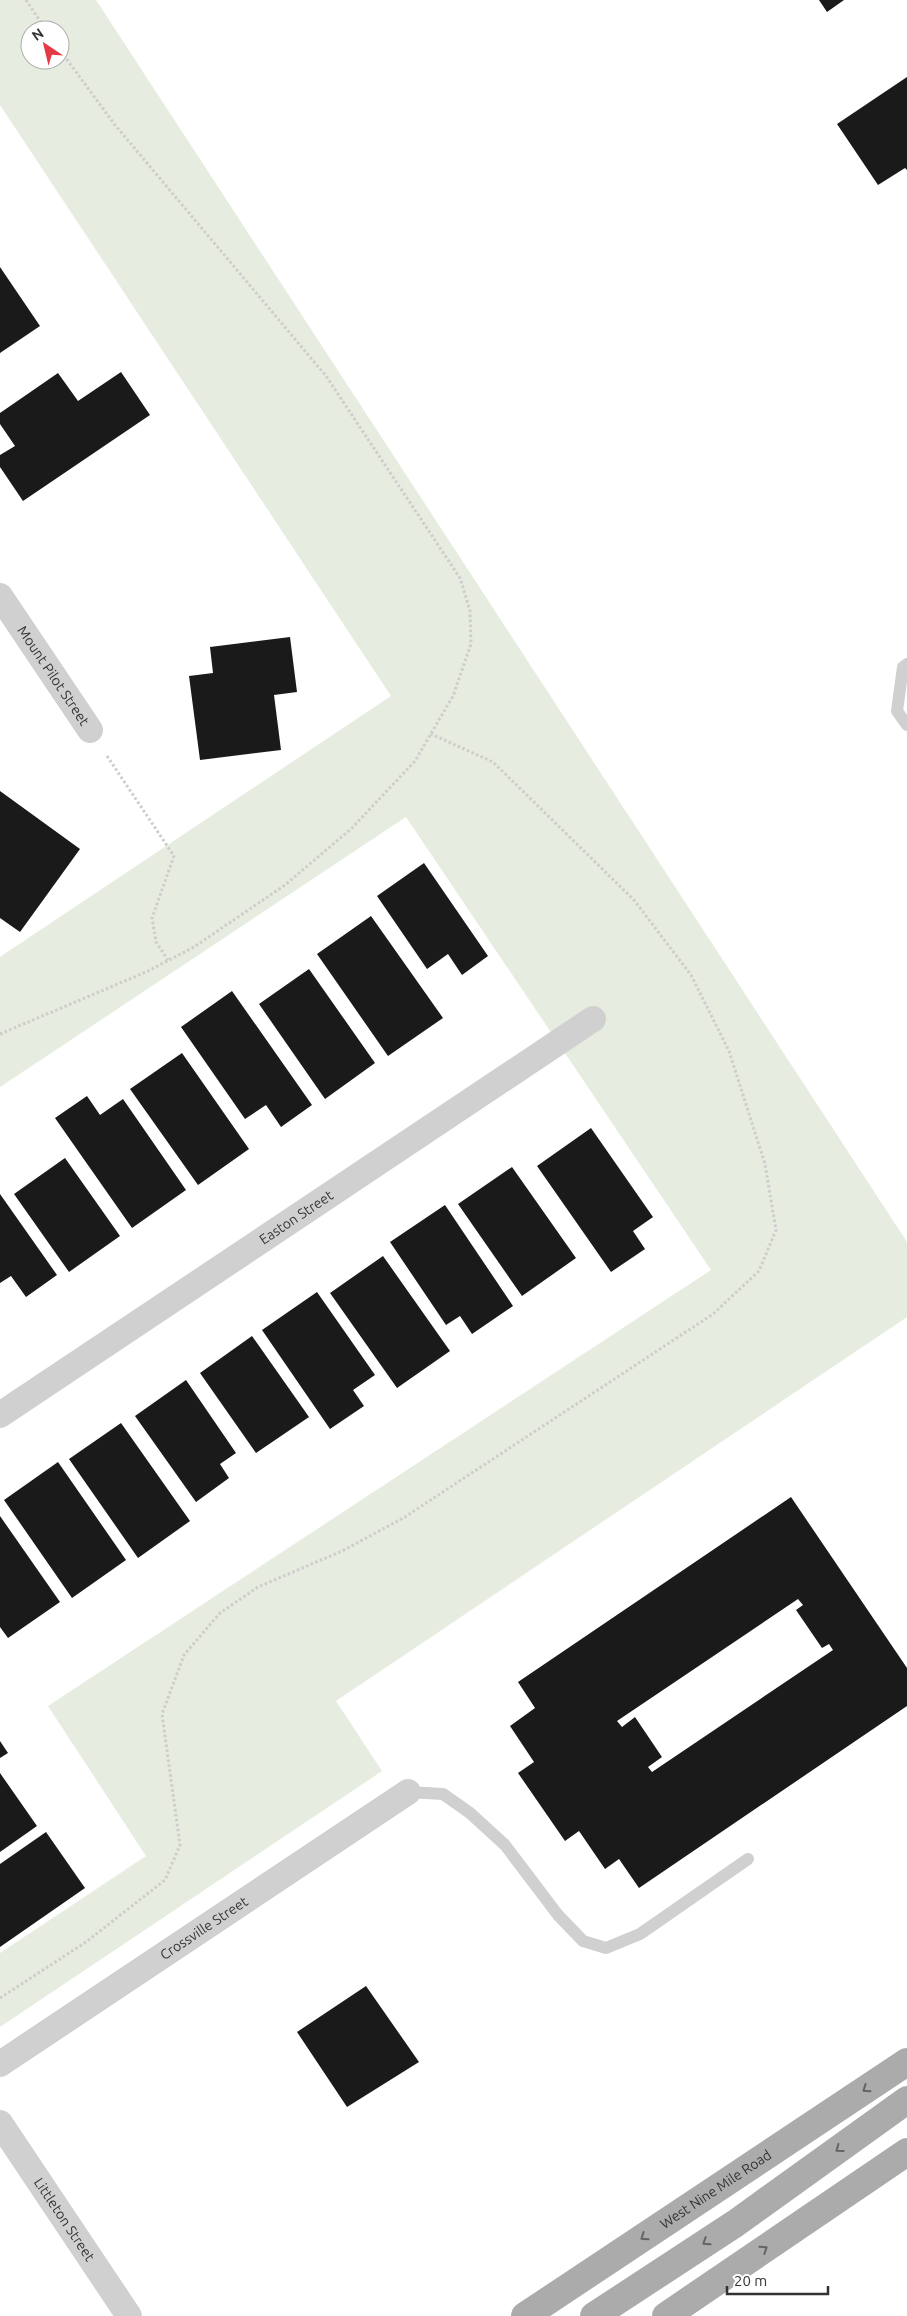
<svg xmlns="http://www.w3.org/2000/svg" width="907" height="2316" font-family="Ubuntu,sans-serif">
<style>
.green{fill:#e6ecdf;fill-rule:evenodd}
.building{fill:#1a1a1a;fill-rule:evenodd}
.lines{fill:none;stroke-linecap:round;stroke-linejoin:round}
.path{stroke:#cdcdcd;stroke-width:3;stroke-dasharray:2.5 2.5;stroke-linecap:butt}
.service{stroke:#d0d0d0;stroke-width:12}
.minor{stroke:#d0d0d0;stroke-width:26}
.primary{stroke:#ababab;stroke-width:28}
.oneway{stroke:#636363}
.labels{text-anchor:middle;stroke-width:5;stroke-linejoin:round;paint-order:stroke}
.street-label{font-size:14px;fill:#333;stroke:#fff}
</style>
<rect width="100%" height="100%" fill="#fff"/>
<path class="green" d="M 0,0 L 96,0 L 907,1242 L 907,1317 L 336,1701 L 382,1771 L 0,2027 L 0,1953 L 146,1856 L 48,1706 L 711,1270 L 406,817 L 0,1087 L 0,957 L 391,696 L 0,105 ZM 30,30 L 60,30 L 60,60 L 30,60 Z"/>
<path class="building" d="M 819,0 L 844,0 L 827,12 Z
M 907,77 L 907,170 L 905,168 L 878,185 L 837,124 Z
M 0,267 L 40,326 L 0,353 Z
M 121,372 L 150,415 L 23,501 L 0,467 L 0,455 L 15,446 L 0,424 L 0,413 L 58,373 L 78,401 Z
M 290,637 L 297,692 L 274,695 L 281,750 L 200,760 L 189,676 L 213,673 L 210,647 Z
M 0,791 L 80,849 L 20,932 L 0,918 Z
M 424,863 L 488,956 L 462,975 L 448,954 L 427,969 L 377,896 Z
M 371,916 L 443,1018 L 388,1056 L 317,954 Z
M 309,969 L 375,1063 L 325,1099 L 259,1004 Z
M 232,991 L 312,1105 L 281,1127 L 266,1105 L 245,1119 L 181,1027 Z
M 182,1053 L 249,1149 L 198,1185 L 130,1089 Z
M 87,1096 L 100,1115 L 123,1099 L 186,1190 L 132,1228 L 55,1118 Z
M 591,1128 L 653,1217 L 633,1231 L 645,1249 L 611,1272 L 537,1166 Z
M 65,1158 L 120,1236 L 69,1272 L 14,1194 Z
M 512,1167 L 576,1258 L 522,1296 L 458,1204 Z
M 0,1194 L 57,1275 L 26,1297 L 11,1276 L 0,1283 Z
M 445,1205 L 513,1306 L 472,1334 L 460,1316 L 446,1325 L 390,1242 Z
M 383,1256 L 450,1351 L 397,1388 L 330,1293 Z
M 317,1292 L 375,1375 L 353,1390 L 364,1406 L 330,1429 L 262,1330 Z
M 252,1336 L 309,1417 L 256,1453 L 200,1373 Z
M 186,1380 L 236,1453 L 220,1464 L 229,1478 L 196,1502 L 135,1416 Z
M 121,1423 L 190,1521 L 138,1558 L 69,1459 Z
M 58,1462 L 126,1560 L 72,1598 L 4,1500 Z
M 791,1497 L 907,1668 L 907,1706 L 639,1888 L 619,1859 L 605,1869 L 579,1831 L 565,1841 L 518,1773 L 534,1762 L 510,1726 L 535,1708 L 518,1682 ZM 798,1599 L 803,1605 L 796,1610 L 822,1648 L 829,1644 L 833,1650 L 652,1772 L 648,1767 L 662,1757 L 635,1717 L 622,1727 L 617,1721 Z
M 0,1516 L 60,1602 L 8,1638 L 0,1627 Z
M 0,1741 L 8,1753 L 0,1758 Z
M 0,1773 L 37,1826 L 0,1852 Z
M 46,1832 L 85,1888 L 0,1947 L 0,1864 Z
M 366,1986 L 419,2062 L 347,2107 L 297,2032 Z"/>
<g class="lines">
<path class="path" d="M 26,0 L 46,30
M 107,756 L 174,856 L 152,918 L 156,942 L 168,960
M 0,1034 L 146,972 L 194,947 L 285,885 L 351,829 L 415,761 L 453,696 L 471,644 L 470,611 L 460,578 L 326,376 L 115,125 L 60,50
M 0,1998 L 86,1942 L 165,1880 L 180,1845 L 162,1714 L 184,1655 L 220,1613 L 258,1587 L 342,1551 L 405,1517 L 713,1314 L 759,1271 L 776,1230 L 765,1164 L 729,1051 L 691,975 L 634,900 L 493,762 L 431,734"/>
<path class="service" d="M 907,664 L 903,667 L 897,711 L 907,725
M 408,1792 L 443,1794 L 470,1813 L 505,1845 L 558,1915 L 583,1941 L 606,1948 L 640,1934 L 748,1859"/>
<g class="minor">
<path id="s1" d="M 0,596 L 90,730"/>
<path id="s2" d="M 0,1415 L 593,1019"/>
<path id="s3" d="M 0,2064 L 408,1792"/>
<path id="s4" d="M 0,2123 L 129,2316"/>
</g>
<g class="primary">
<path id="s5" d="M 525,2316 L 907,2062"/>
<path d="M 594,2316 L 736,2223 L 907,2100"/>
<path d="M 666,2316 L 907,2152"/>
</g>
</g>
<defs><path id="oneway-chevron" d="M-2-3.5L2.5 0L-2 3.5" fill="none" stroke-width="1.6" stroke-linecap="round" stroke-linejoin="round" transform="scale(1.25)"/></defs>
<g class="oneway">
<use href="#oneway-chevron" transform="translate(866 2089) rotate(146)"/>
<use href="#oneway-chevron" transform="translate(839 2149) rotate(144)"/>
<use href="#oneway-chevron" transform="translate(644 2237) rotate(146)"/>
<use href="#oneway-chevron" transform="translate(706 2242) rotate(147)"/>
<use href="#oneway-chevron" transform="translate(764 2249) rotate(-34)"/>
</g>
<g class="labels">
<g class="street-label">
<text dy="5" stroke="none"><textPath href="#s1" startOffset="96">Mount Pilot Street</textPath></text>
<text dy="5" stroke="none"><textPath href="#s2" startOffset="356">Easton Street</textPath></text>
<text dy="5" stroke="none"><textPath href="#s3" startOffset="245">Crossville Street</textPath></text>
<text dy="5" stroke="none"><textPath href="#s5" startOffset="229">West Nine Mile Road</textPath></text>
<text dy="5" stroke="none"><textPath href="#s4" startOffset="116">Littleton Street</textPath></text>
</g>
</g>
<g transform="translate(45 45) rotate(325)"><circle r="24" fill="#ffffff" stroke="#adadad"/>
<path d="M0-4L9 19L0 12L-9 19Z" fill="#e63946"/>
<text y="-8" font-size="14" font-weight="bold" text-anchor="middle" fill="#333333">N</text>
</g>
<path d="M727 2286v8h101v-8" fill="none" stroke="#333333" stroke-width="2.5"/>
<text x="734" y="2286" font-size="15" fill="#333333" stroke="#ffffff" stroke-width="4" paint-order="stroke">20 m</text>
</svg>
